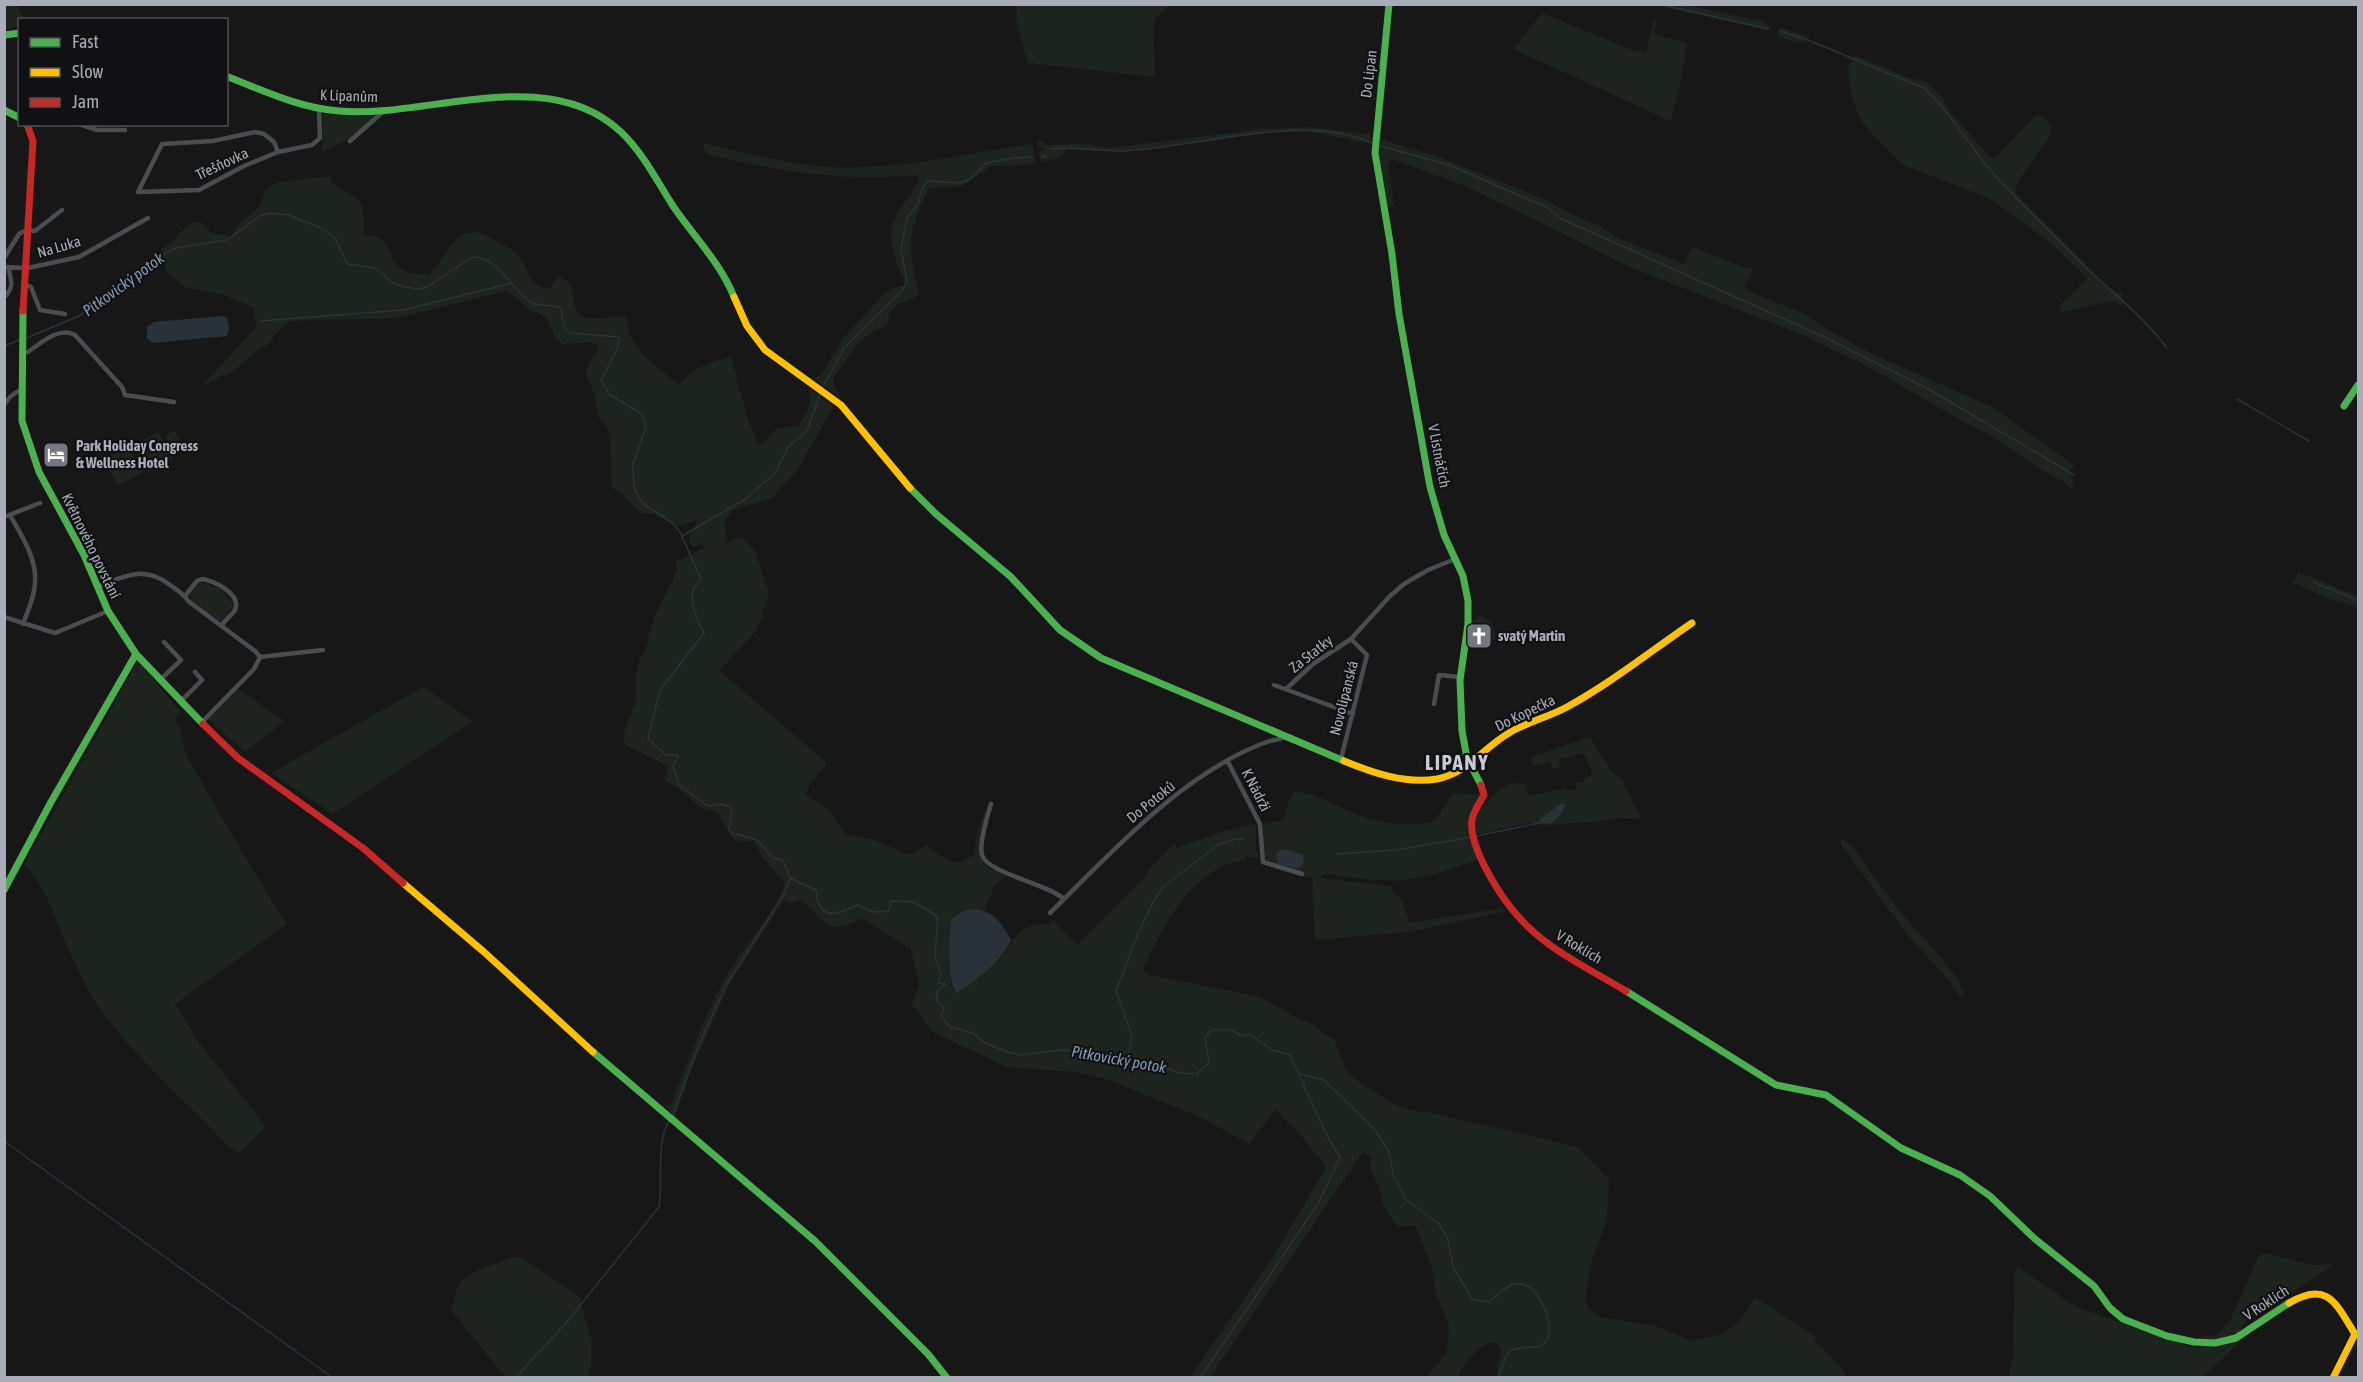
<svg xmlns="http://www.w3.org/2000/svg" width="2363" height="1382" font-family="'Asap Condensed',sans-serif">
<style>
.green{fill:#1d241e}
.water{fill:#2a3239}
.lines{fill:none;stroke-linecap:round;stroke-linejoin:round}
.stream{stroke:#2a3239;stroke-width:1.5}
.street{stroke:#4b4c50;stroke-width:4.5}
.fast{stroke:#4caf50;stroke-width:7}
.slow{stroke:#ffc107;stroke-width:7}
.jam{stroke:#c62828;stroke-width:7}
.labels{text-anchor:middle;stroke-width:4.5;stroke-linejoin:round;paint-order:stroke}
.street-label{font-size:15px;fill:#a8adb8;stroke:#111113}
.poi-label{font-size:15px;font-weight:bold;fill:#a8adb8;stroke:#111113;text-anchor:start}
.water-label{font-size:16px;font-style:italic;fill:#7f9bb3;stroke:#111113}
.district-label{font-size:21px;font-weight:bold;letter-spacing:1.5px;fill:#c9ccd4;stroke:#111113}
</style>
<rect width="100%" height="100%" fill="#171717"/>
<path class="green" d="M 4,5 L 18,5 L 20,12 L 26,19 L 20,20 L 19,26 L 5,29 Z
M 1016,5 L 1171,5 L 1154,19 L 1155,77 L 1028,63 L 1017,24 Z
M 1654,5 L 1687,5 L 1755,20 L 1759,18 L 1770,27 L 1769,30 Z
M 1542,13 L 1632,50 L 1646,52 L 1654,20 L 1657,21 L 1654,34 L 1687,43 L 1683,72 L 1671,121 L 1513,49 Z
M 1780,27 L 1809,37 L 1802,43 L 1778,37 Z
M 1855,55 L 1907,77 L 1927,82 L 1943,98 L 1950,112 L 1991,158 L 1996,157 L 2034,117 L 2037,115 L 2044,118 L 2052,127 L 2052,133 L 2019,180 L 2015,188 L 2016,194 L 2111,290 L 2118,293 L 2123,292 L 2121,298 L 2124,303 L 2121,305 L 2114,301 L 2109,301 L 2059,313 L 2061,304 L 2087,279 L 2084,275 L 2052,244 L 1989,198 L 1903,165 L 1869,131 L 1859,117 L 1851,93 L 1848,67 Z
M 323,114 L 377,116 L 349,139 L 322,152 Z
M 1309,127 L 1370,134 L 1372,139 L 1370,143 L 1366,143 L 1308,131 L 1268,133 L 1141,151 L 1067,149 L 1061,157 L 1041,162 L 1039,152 L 1045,149 L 1038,146 L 1038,140 L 1048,145 L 1079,144 L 1109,148 L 1264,129 Z
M 1382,137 L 1387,141 L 1439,157 L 1544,199 L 1578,217 L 1600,226 L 1616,237 L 1684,264 L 1692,247 L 1745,268 L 1753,268 L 1745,287 L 1753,293 L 1805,314 L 1828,330 L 1875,355 L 1994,408 L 2075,466 L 2070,469 L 2074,491 L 2064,482 L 2040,469 L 1985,432 L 1964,422 L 1867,366 L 1803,335 L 1627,266 L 1470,188 L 1392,159 L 1388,166 L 1394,205 L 1387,209 C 1384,191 1373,151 1382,137 Z
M 702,143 C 741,151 780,163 819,166 C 891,173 961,154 1032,144 L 1036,162 L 1028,165 L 992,166 L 962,186 L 929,188 C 919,209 909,230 911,253 C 912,270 919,279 918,296 L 898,304 L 889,314 L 888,323 L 881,330 L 877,329 L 860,341 L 836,374 L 834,378 L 835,388 L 842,399 L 813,378 L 821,375 L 844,337 L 887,291 L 893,288 L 904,286 L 905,284 C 895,259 883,235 899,210 C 906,200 916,189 919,177 L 917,175 C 847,182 774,171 706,154 Z
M 332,176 L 330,179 C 337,192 354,191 360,202 C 366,212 361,226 364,236 L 374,236 L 386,242 L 393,260 L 402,269 L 410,273 L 429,275 C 450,253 457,215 496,241 C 504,246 514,249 519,257 C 527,268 528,278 540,287 L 550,288 L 556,279 L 559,277 L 569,282 C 573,291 573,301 576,310 C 581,325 614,315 625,317 C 629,323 628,329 630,335 C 638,356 663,371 680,385 C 691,368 712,362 731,357 L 748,419 L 758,444 L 763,443 L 776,429 L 799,425 C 806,414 816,399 807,387 L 833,407 L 798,469 L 772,498 L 732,510 L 725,521 L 726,543 L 742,537 L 755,551 L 768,591 L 768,597 L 762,619 L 755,632 L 721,669 L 721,672 L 827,763 L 810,784 L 805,795 L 826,807 L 846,834 L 874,840 L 907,854 L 913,853 L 927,845 C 941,857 956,871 974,854 L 977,833 L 986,808 L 983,863 L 989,868 L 1006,876 L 995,885 L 984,911 L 976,909 L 950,937 C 950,953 946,980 955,993 C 970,985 985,974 997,962 C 1017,941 1014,923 1050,924 L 1053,920 L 1077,945 L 1146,876 L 1147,871 L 1175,842 L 1176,848 L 1224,831 L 1256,824 L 1256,850 L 1259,859 L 1246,856 L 1245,860 C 1192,867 1163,926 1143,970 L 1150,975 L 1261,997 L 1298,1019 L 1313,1024 L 1322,1033 L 1334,1039 L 1345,1068 L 1359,1082 L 1395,1105 L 1422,1113 L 1428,1112 L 1578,1147 L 1609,1179 L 1607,1220 L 1592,1259 L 1585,1300 L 1590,1310 L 1600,1317 L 1656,1326 L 1692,1341 L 1721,1334 L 1731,1328 L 1742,1318 L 1753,1300 L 1757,1298 L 1816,1337 L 1813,1340 L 1824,1349 L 1846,1374 L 1845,1377 L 1497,1377 L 1501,1350 L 1497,1343 C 1483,1340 1460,1365 1459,1377 L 1427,1377 L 1447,1351 L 1449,1325 L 1437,1298 L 1432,1268 L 1415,1225 L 1400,1227 L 1395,1224 L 1383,1206 L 1378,1185 L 1370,1168 L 1371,1156 L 1363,1152 L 1210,1377 L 1190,1377 L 1273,1257 L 1326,1167 L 1294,1127 L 1284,1119 L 1276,1109 L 1249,1144 L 1202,1118 L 1109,1080 L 1077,1072 L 1006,1067 L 933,1032 L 912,1004 L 919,984 L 911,949 L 861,918 C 824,940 825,918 800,900 L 791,903 L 784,900 L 731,981 L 692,1067 L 676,1114 L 679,1121 L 663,1104 L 669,1107 L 673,1103 L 677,1088 C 693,1050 707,1009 728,973 C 745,944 776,914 785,883 L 762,857 L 754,840 C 733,847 726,832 720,814 L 701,808 L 678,788 L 665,781 L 667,766 L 623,744 L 625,729 L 636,700 L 636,674 L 640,658 L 645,652 L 654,618 L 677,570 L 676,562 L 706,547 L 700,544 L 694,547 L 690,544 L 690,535 L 698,520 L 678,526 L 654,514 L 640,513 L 622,494 L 612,488 L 610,436 L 606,425 L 597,416 L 595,396 L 586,374 L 588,365 L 598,351 L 596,344 L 592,342 L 563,344 C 551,337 553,331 548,321 C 545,314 538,314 532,311 C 522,305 516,295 506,291 L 398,318 L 290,321 L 276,333 L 268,345 L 259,349 L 230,374 L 219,377 L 201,387 L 256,327 L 253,307 L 221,294 L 185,287 L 167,272 L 161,249 C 178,241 184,221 201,222 L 211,233 L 231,236 L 240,223 L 259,207 L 266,189 L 278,182 Z
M 175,430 L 186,449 L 176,455 L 165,436 Z
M 158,432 L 173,458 L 148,472 L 133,446 Z
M 127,446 L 143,472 L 118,486 L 103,460 Z
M 2298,572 L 2358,596 L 2358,608 L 2324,597 L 2297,584 L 2292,585 Z
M 201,582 L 219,588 L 232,603 L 232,608 L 222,621 L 217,620 L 191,601 L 190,595 Z
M 1479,615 L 1491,621 L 1496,635 C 1489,650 1482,652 1469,643 L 1473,622 Z
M 136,665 L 142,665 L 180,712 L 175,720 C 184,732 181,745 188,758 C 220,815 252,870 287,924 L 175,1004 L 200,1044 L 266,1126 L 239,1153 L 230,1148 C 188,1103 137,1060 101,1010 C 88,992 78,970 69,950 C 57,925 45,881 24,865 Z
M 423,687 L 473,721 L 333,814 L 271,773 Z
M 238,689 L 285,721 L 245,752 L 208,719 Z
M 1590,737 L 1612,772 L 1622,779 L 1639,815 L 1639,819 L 1616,818 L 1592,822 L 1545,825 L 1529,823 L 1476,834 L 1475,822 L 1480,811 L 1497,791 L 1510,783 L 1526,784 L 1528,796 L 1566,788 L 1567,791 L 1576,789 L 1575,782 L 1585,783 L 1583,779 L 1593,775 L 1584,753 L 1558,760 L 1560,767 L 1552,769 L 1550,762 L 1532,767 L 1531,757 Z
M 1294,792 C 1316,792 1337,807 1356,814 C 1374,821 1392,825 1411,824 C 1419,824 1427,824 1434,821 L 1453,793 L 1484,795 L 1472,820 L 1481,859 C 1456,867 1430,877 1404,880 C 1377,882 1350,877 1324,874 L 1318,878 L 1391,886 L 1394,895 L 1401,897 L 1409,923 L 1503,908 L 1503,912 L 1409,932 L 1315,940 L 1312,878 L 1270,867 L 1265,859 L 1263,824 L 1283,820 L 1290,797 Z
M 1842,839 L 1851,845 C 1866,866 1882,888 1898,909 C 1913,929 1963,974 1964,997 L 1960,996 L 1951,983 L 1906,933 L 1840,843 Z
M 2267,1253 L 2310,1265 L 2329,1264 L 2333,1266 L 2245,1322 L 2236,1338 L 2238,1344 L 2203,1377 L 2009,1378 L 2013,1355 L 2014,1273 L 2018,1267 L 2076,1307 L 2191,1347 L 2200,1347 L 2203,1335 L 2216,1336 L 2231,1319 L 2257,1259 L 2261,1254 Z
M 513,1257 L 520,1257 L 580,1297 C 581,1313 588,1324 591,1339 C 593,1352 591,1365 589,1377 L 505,1377 L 450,1309 C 456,1302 454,1294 458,1286 C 468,1270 496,1264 513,1257 Z"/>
<path class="water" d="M 223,316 L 227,317 L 229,327 L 227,336 L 152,343 L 147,338 L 147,327 L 154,322 Z
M 1562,803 L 1565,804 C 1563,815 1557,818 1550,824 L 1540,823 L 1540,819 Z
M 1284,849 L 1302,854 L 1304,859 L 1302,866 L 1296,868 L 1278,864 L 1276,858 L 1278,851 Z
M 976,909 C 995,912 1002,924 1011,940 C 1000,964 977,980 956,993 C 946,980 950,935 951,919 L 964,911 Z"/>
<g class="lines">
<path class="stream" d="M 1658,4 L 1769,29
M 1780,31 L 1808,40 L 1924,88 C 1953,115 1972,151 1999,180 C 2030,212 2061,243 2093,274 C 2119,298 2146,320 2167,348
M 1380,146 L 1449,165 L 1546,207 L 1562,219 L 1822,336 L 1932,391 L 2074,475
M 1051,149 C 1075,146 1100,152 1125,151 C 1198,147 1303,112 1372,143
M 1042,157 L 1047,156
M 260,321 L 403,310 L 512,283
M 26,338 L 79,316 L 110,292 L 141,273 L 158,257 L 176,248 L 227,240 L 260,216 L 270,213 L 288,215 L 321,228 L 335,238 L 347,264 L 375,268 L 396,285 L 417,289 L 427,287 L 472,257 C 498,257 509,285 526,299 C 535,308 550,303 561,308 L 564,327 L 570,333 L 619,337 L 618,347 L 601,380 L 609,394 L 642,414 L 646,428 L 633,464 L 634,487 L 643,504 L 670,521 L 680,532 L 701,579 C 699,582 694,587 693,591 C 690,604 698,623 704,633 L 660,690 L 648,739 L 666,755 L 677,755 L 678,757 L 673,765 L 679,785 L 708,806 L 721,804 L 730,807 L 732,813 L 729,829 L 732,833 L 757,840 L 773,858 L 783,860 L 790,878 L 817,891 C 816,897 817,900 820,906 C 829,921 845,910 857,905 L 874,912 L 889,911 L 891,901 L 914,902 L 938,917 L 935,956 L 941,974 L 938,983 L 945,984 L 937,992 L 936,999 L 944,1008 L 941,1016 L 950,1027 L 973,1033 L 987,1044 L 1008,1052 L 1021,1055 L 1063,1050 L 1118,1057 L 1148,1067 L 1153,1067 L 1156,1064 L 1180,1073 L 1196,1074 L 1209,1063 L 1205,1037 L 1212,1030 L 1231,1030 L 1242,1036 L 1249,1034 L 1272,1050 L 1290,1055 L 1299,1074 L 1324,1080 L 1375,1130 L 1388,1150 L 1394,1177 L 1405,1199 L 1439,1224 L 1448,1239 L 1453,1267 L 1472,1299 L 1489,1302 C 1495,1297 1504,1288 1511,1285 C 1535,1275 1554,1319 1548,1337 C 1547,1341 1543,1344 1540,1347 L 1520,1348 L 1509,1351 L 1499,1373 L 1500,1378
M 4,346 L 19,340
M 823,387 L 844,348 L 902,291 L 907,281 L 901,249 L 907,218 L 917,205 L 923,187 L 929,181 L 959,183 L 969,180 L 986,163 L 1014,158 L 1031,157
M 2237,399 L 2309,441
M 682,536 L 747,498 L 775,473 L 788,447 L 807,431 L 821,392
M 2315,583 L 2358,600
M 1476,836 L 1540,823
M 1337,854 L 1395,850 L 1472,837
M 1128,1058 L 1132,1036 L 1116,991 L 1138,934 L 1153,902 L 1163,887 L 1218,845 L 1235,839 L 1244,839
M 672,1117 L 699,1045 L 725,987 L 784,894 L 790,878
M 4,1141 L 333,1378
M 515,1378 L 566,1323 L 659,1207 C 663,1182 656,1141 669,1121
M 1200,1378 L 1318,1204 L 1340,1157 L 1326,1134 L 1299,1075"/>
<path class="street" d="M 79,124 L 97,130 L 125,130
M 28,125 L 37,124
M 350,141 L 384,111
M 278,152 L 274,142 L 264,134 L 255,132 L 213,141 L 162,144 L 138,192 L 199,190 L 244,166 L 278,152 L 312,145 L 320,138 L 319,109
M 4,258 L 19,234 L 26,230 L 35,231 L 62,210
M 4,267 L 28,268 L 79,257 L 148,218
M 24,284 L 31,287 L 40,310 L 65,314
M 4,297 C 15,288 11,279 8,267
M 23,352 L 28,352 C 41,343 59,326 75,335 L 122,387 L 125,395 L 174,402
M 4,405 L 10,397 L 21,389
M 10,515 C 21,535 37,558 35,582 C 35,596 28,610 23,624
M 4,517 L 40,503
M 98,586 C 125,576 144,565 170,585 C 177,590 184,594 188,601 L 255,651 L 260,657
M 185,596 L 197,581 L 202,579 C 213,580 242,594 235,610 C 232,615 225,620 222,625
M 4,617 L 55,633 L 108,611
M 160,680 L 181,660 L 164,642
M 1274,685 L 1353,714
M 1286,689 L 1313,664 L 1351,639 L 1389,597 L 1404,584 L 1428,570 L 1455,559
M 180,702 L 202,680 L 195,672
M 1434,704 L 1439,675 L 1460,677
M 201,723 L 254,669 L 260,657 L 323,650
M 1341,759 L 1367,655 L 1351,639
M 1228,762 L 1260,824 L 1263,862 L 1302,874
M 991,804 C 987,817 979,842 982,855 C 987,873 1048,884 1064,899
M 1050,913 C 1111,853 1182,774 1264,743 C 1271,740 1279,740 1286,737"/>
<path class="fast" d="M 1389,4 L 1375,153 L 1392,254 L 1399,314 L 1430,487 L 1444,535 L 1463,576 L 1468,601 L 1468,624 L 1460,680 L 1462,731 L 1467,758 L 1481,785
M 4,35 L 20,33
M 226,76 C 262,90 299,108 339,111 C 427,119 547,62 621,132 C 643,153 657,181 673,206 C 694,237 720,262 734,297
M 4,110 L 20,118
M 23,311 L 22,421 L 39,472 L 84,555 L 108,611 L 136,654 L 203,724
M 2344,406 L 2358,385
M 910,488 L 936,514 L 1011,577 L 1060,630 L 1101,658 L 1344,761
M 4,890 L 51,802 L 136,654
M 1626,991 L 1776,1085 L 1826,1095 L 1901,1148 L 1960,1175 L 1990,1196 L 2035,1239 L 2094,1286 L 2110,1308 L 2123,1319 L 2167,1336 L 2194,1342 L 2215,1343 L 2236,1338 L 2289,1303
M 593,1052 L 815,1241 L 928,1354 L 947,1378"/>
<path class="slow" d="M 734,297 L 747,326 L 765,350 L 841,405 L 910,488
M 1344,761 C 1373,773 1405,784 1437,779 C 1468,773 1483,748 1509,733 C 1527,722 1549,717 1567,707 C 1611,683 1651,651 1692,623
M 403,883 L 484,952 L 593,1052
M 2289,1303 C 2328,1280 2336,1304 2355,1334 L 2333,1378"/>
<path class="jam" d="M 23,311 L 33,141 L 27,124
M 203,724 L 238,758 L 363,848 L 403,883
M 1481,785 L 1484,795 C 1480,802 1473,812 1472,820 C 1470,834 1478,853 1484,865 C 1520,937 1560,952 1626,991"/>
</g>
<defs>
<symbol id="hotel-square" viewBox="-11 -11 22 22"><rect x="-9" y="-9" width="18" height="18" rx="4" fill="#757880" stroke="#111113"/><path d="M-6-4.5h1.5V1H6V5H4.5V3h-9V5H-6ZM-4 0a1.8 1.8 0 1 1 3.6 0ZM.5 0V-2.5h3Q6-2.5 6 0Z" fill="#fff"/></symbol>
<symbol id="church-square" viewBox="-11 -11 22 22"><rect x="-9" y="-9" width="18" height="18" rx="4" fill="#757880" stroke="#111113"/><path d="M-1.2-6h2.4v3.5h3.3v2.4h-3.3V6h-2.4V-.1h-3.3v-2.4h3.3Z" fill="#fff"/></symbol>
</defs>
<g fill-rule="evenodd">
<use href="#hotel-square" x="41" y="440" width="30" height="30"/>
<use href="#church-square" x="1464" y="621" width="30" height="30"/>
</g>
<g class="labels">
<g class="street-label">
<text transform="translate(1369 74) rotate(-83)" y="5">Do Lipan</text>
<text transform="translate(349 96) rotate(2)" y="5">K Lipanům</text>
<text transform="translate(222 164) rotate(-25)" y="5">Třešňovka</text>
<text transform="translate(59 247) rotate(-16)" y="5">Na Luka</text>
<text transform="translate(1439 456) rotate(79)" y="5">V Listnáčích</text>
<text transform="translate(91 546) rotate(64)" y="5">Květnového povstání</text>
<text transform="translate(1311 654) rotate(-38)" y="5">Za Statky</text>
<text transform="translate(1344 698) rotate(-76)" y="5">Novolipanská</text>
<text transform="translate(1525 713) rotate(-26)" y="5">Do Kopečka</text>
<text transform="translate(1256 790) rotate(63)" y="5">K Nádrži</text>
<text transform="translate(1151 802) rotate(-39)" y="5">Do Potoků</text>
<text transform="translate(1579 947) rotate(31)" y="5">V Roklích</text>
<text transform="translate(2266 1303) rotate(-33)" y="5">V Roklích</text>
</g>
<g class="poi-label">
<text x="76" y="451">Park Holiday Congress<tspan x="76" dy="17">&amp; Wellness Hotel</tspan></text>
<text x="1498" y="641">svatý Martin</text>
</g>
<g class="water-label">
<text transform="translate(123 284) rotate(-36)" y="6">Pitkovický potok</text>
<text transform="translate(1119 1059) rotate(10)" y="6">Pitkovický potok</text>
</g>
<g class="district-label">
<text x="1457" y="770">LIPANY</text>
</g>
</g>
<rect width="2363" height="1382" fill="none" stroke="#a8adb8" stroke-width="12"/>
<rect x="18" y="18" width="210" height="108" fill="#111113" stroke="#4d4f55" stroke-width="1.5"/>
<rect x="30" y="38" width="30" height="9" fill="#4caf50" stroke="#4d4f55" stroke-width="1.5"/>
<text x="72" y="48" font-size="18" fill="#a8adb8">Fast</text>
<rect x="30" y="68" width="30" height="9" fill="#ffc107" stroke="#4d4f55" stroke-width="1.5"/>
<text x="72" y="78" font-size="18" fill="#a8adb8">Slow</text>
<rect x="30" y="98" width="30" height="9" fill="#c62828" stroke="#4d4f55" stroke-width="1.5"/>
<text x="72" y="108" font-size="18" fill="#a8adb8">Jam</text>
</svg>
